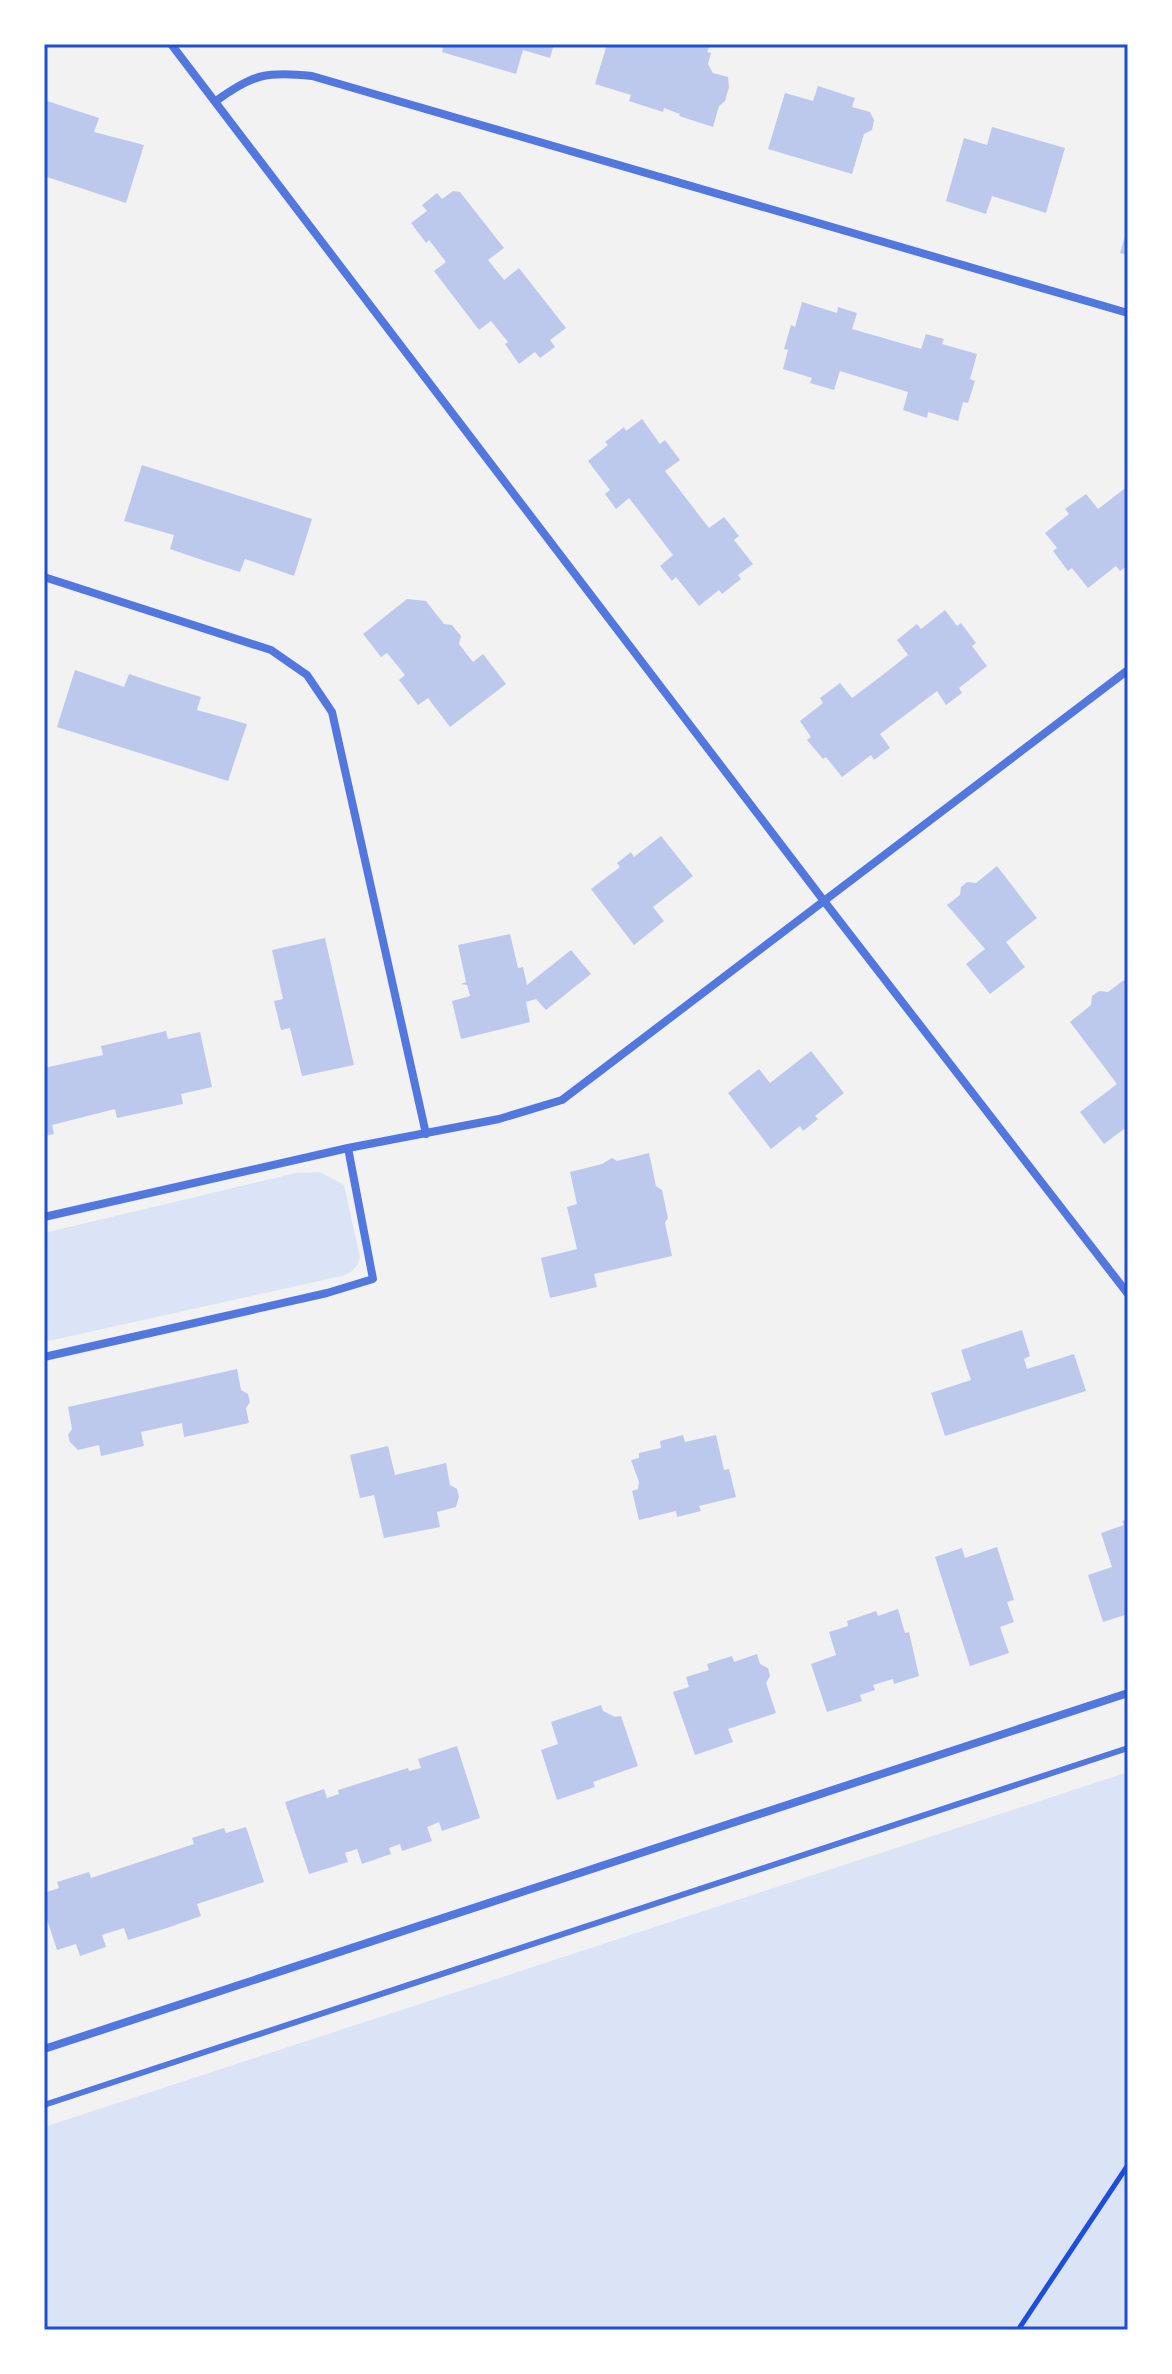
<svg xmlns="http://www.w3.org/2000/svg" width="1172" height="2374" font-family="Montserrat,sans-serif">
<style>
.green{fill:#dbe4f7}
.building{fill:#bdc9ec}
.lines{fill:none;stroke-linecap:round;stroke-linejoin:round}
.path{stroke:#1d4ed8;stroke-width:5}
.service{stroke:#5277de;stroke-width:6}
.minor{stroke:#5277de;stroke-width:8}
.neatline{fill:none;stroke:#1d4ed8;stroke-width:3}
</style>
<rect width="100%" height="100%" fill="#f2f2f2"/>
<path class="green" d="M 320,1172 L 344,1185 L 360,1257 C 358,1268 352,1272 342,1276 L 44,1342 L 44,1233 L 296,1173 Z
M 1128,1772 L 1128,2330 L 44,2330 L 44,2127 Z"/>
<path class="building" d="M 444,44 L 554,44 L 550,58 L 523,50 L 516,74 L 442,52 Z
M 607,44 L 698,44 L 709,47 L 707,52 L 711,53 L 708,64 L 713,73 L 728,77 L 729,87 L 725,101 L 719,106 L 713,127 L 679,116 L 680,114 L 664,108 L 663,112 L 629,101 L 631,95 L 595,84 Z
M 818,86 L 855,98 L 852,107 L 870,112 L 874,120 L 872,130 L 864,134 L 852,174 L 768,149 L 785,93 L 813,101 Z
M 44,100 L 99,118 L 94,132 L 144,145 L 126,203 L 44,176 Z
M 992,127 L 1065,148 L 1046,213 L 992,196 L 986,214 L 946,201 L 964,138 L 987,145 Z
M 453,191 L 460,192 L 504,248 L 488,260 L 504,280 L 519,268 L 566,328 L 550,340 L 555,347 L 540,358 L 535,352 L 519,364 L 505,344 L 508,342 L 491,321 L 479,330 L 434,271 L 446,262 L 429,240 L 426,243 L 411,223 L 427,211 L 422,205 L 437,193 L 442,199 Z
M 1127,229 L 1128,229 L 1128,255 L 1120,253 Z
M 802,302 L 837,313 L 838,307 L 857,313 L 852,329 L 887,339 L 921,349 L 926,334 L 944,339 L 942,344 L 977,354 L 970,379 L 975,381 L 968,403 L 963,402 L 958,421 L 928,412 L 927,418 L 903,410 L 908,392 L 840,371 L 834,390 L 810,383 L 812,378 L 783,369 L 788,350 L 784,349 L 791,325 L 795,327 Z
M 642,419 L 660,444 L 665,440 L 680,460 L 665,471 L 709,528 L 724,517 L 739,536 L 734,540 L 753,564 L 738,575 L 741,579 L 722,594 L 719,590 L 699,606 L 676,577 L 672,581 L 660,566 L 673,555 L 629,498 L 616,509 L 605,494 L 610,490 L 588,461 L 608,445 L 605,442 L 624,427 L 626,431 Z
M 142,465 L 312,519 L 294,576 L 245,559 L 240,572 L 205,561 L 170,549 L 174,535 L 124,521 Z
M 1128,486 L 1128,565 L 1120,571 L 1116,566 L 1088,588 L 1072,568 L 1068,571 L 1053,551 L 1057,548 L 1045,533 L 1069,514 L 1065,509 L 1086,494 L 1098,509 Z
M 407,599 L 426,601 L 444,624 L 452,625 L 461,636 L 459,644 L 473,662 L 483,654 L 506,684 L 450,727 L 428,698 L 418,705 L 399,680 L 405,675 L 387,653 L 381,657 L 363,634 Z
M 945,610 L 957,626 L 961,623 L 976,643 L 972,646 L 987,666 L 959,688 L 962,693 L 946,705 L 937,691 L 880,734 L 890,748 L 874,760 L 871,755 L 842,777 L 826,757 L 823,759 L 807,740 L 811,737 L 800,721 L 823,703 L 820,698 L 840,683 L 852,698 L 880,677 L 908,655 L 897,640 L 917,624 L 921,629 Z
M 75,670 L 124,687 L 129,674 L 165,686 L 201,697 L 197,710 L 247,724 L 228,781 L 57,727 Z
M 661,836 L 693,876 L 653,907 L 664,921 L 634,945 L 591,889 L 620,867 L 617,863 L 631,852 L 634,857 Z
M 997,866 L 1037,918 L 1006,942 L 1025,967 L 990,994 L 966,964 L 985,949 L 947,905 L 960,895 L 961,887 L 967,882 L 976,883 Z
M 510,934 L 518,968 L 523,967 L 527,985 L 571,950 L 591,974 L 546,1010 L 536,999 L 526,1002 L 530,1022 L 461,1039 L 452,1001 L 470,996 L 467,985 L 461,984 L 466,982 L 458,945 Z
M 325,938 L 354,1065 L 302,1076 L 290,1028 L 281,1030 L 274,1001 L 283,999 L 272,950 Z
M 1124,980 L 1128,985 L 1128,1126 L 1104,1144 L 1080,1112 L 1117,1084 L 1070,1022 L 1091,1005 L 1092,996 L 1099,991 L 1108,992 Z
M 166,1031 L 168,1039 L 200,1032 L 212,1087 L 181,1094 L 183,1104 L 117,1118 L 115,1109 L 52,1125 L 54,1134 L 44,1136 L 44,1068 L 103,1055 L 101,1046 Z
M 811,1051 L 844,1093 L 815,1116 L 818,1119 L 803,1131 L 800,1126 L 771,1149 L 728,1093 L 759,1069 L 770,1083 Z
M 649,1153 L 656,1186 L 662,1190 L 668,1218 L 665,1223 L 672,1256 L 594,1274 L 597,1287 L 550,1298 L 541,1258 L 577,1249 L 567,1207 L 577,1204 L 570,1172 L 602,1164 L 612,1158 L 617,1161 Z
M 1022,1330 L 1030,1356 L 1024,1359 L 1027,1369 L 1074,1354 L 1086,1391 L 945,1436 L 931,1393 L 971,1380 L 961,1350 Z
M 237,1369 L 241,1390 L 248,1394 L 250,1402 L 246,1408 L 249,1423 L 184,1437 L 182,1423 L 141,1432 L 144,1446 L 101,1456 L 99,1445 L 78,1450 L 70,1442 L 68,1435 L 72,1429 L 68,1407 Z
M 683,1435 L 685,1442 L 716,1435 L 724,1470 L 729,1469 L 736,1497 L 699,1506 L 701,1511 L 677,1517 L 676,1511 L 639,1520 L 632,1491 L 638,1489 L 639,1482 L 631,1460 L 639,1458 L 639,1453 L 661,1448 L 660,1441 Z
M 388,1446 L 395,1475 L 446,1463 L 450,1485 L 457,1489 L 459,1497 L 456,1507 L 437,1512 L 440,1527 L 384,1538 L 374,1495 L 360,1498 L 350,1455 Z
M 1128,1519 L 1128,1614 L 1103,1622 L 1088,1575 L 1112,1567 L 1101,1533 L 1124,1525 L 1122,1521 Z
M 997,1547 L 1014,1600 L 1007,1602 L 1014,1622 L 1000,1627 L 1009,1653 L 970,1666 L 935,1557 L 962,1548 L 965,1558 Z
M 898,1609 L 905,1633 L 909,1632 L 919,1676 L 894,1684 L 893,1679 L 873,1685 L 875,1690 L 860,1695 L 862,1701 L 827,1712 L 811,1664 L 836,1655 L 829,1632 L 848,1626 L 847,1621 L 876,1611 L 878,1616 Z
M 757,1654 L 760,1664 L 768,1668 L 770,1676 L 766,1683 L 776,1713 L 728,1729 L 733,1742 L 695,1755 L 673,1692 L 689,1687 L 686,1677 L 709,1670 L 707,1664 L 732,1656 L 734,1662 Z
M 601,1705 L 603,1711 L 615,1717 L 621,1716 L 638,1766 L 593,1782 L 595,1787 L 557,1800 L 541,1750 L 558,1744 L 551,1722 Z
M 457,1746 L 480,1818 L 442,1831 L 439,1822 L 427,1827 L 432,1841 L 402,1851 L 400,1844 L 389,1848 L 391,1854 L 362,1864 L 357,1849 L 345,1853 L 348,1862 L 309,1874 L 285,1802 L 324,1789 L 327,1798 L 339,1794 L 338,1790 L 408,1768 L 409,1771 L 421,1768 L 418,1759 Z
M 246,1827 L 264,1882 L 197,1904 L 201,1916 L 167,1928 L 128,1940 L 124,1928 L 102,1935 L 106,1947 L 80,1956 L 76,1944 L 57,1950 L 44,1910 L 44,1893 L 59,1888 L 57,1882 L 89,1872 L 91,1878 L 194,1844 L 192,1838 L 224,1828 L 226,1833 Z"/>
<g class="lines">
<path class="path" d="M 1018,2330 L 1128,2165"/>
<path class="service" d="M 44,2105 L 1128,1748"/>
<path class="minor" d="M 171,44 L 824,901 L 1128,1294
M 216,101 C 253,74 267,71 312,76 L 1128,313
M 44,577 L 271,650 L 307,675 L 332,712 L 426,1134
M 44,1217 L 348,1148 L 499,1119 L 562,1100 L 1128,670
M 44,1357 L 327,1293 L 373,1279 L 348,1148
M 44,2049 L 1128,1693"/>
</g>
<rect width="1172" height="2374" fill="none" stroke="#ffffff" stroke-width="92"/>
<rect x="46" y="46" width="1080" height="2282" class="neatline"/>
</svg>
